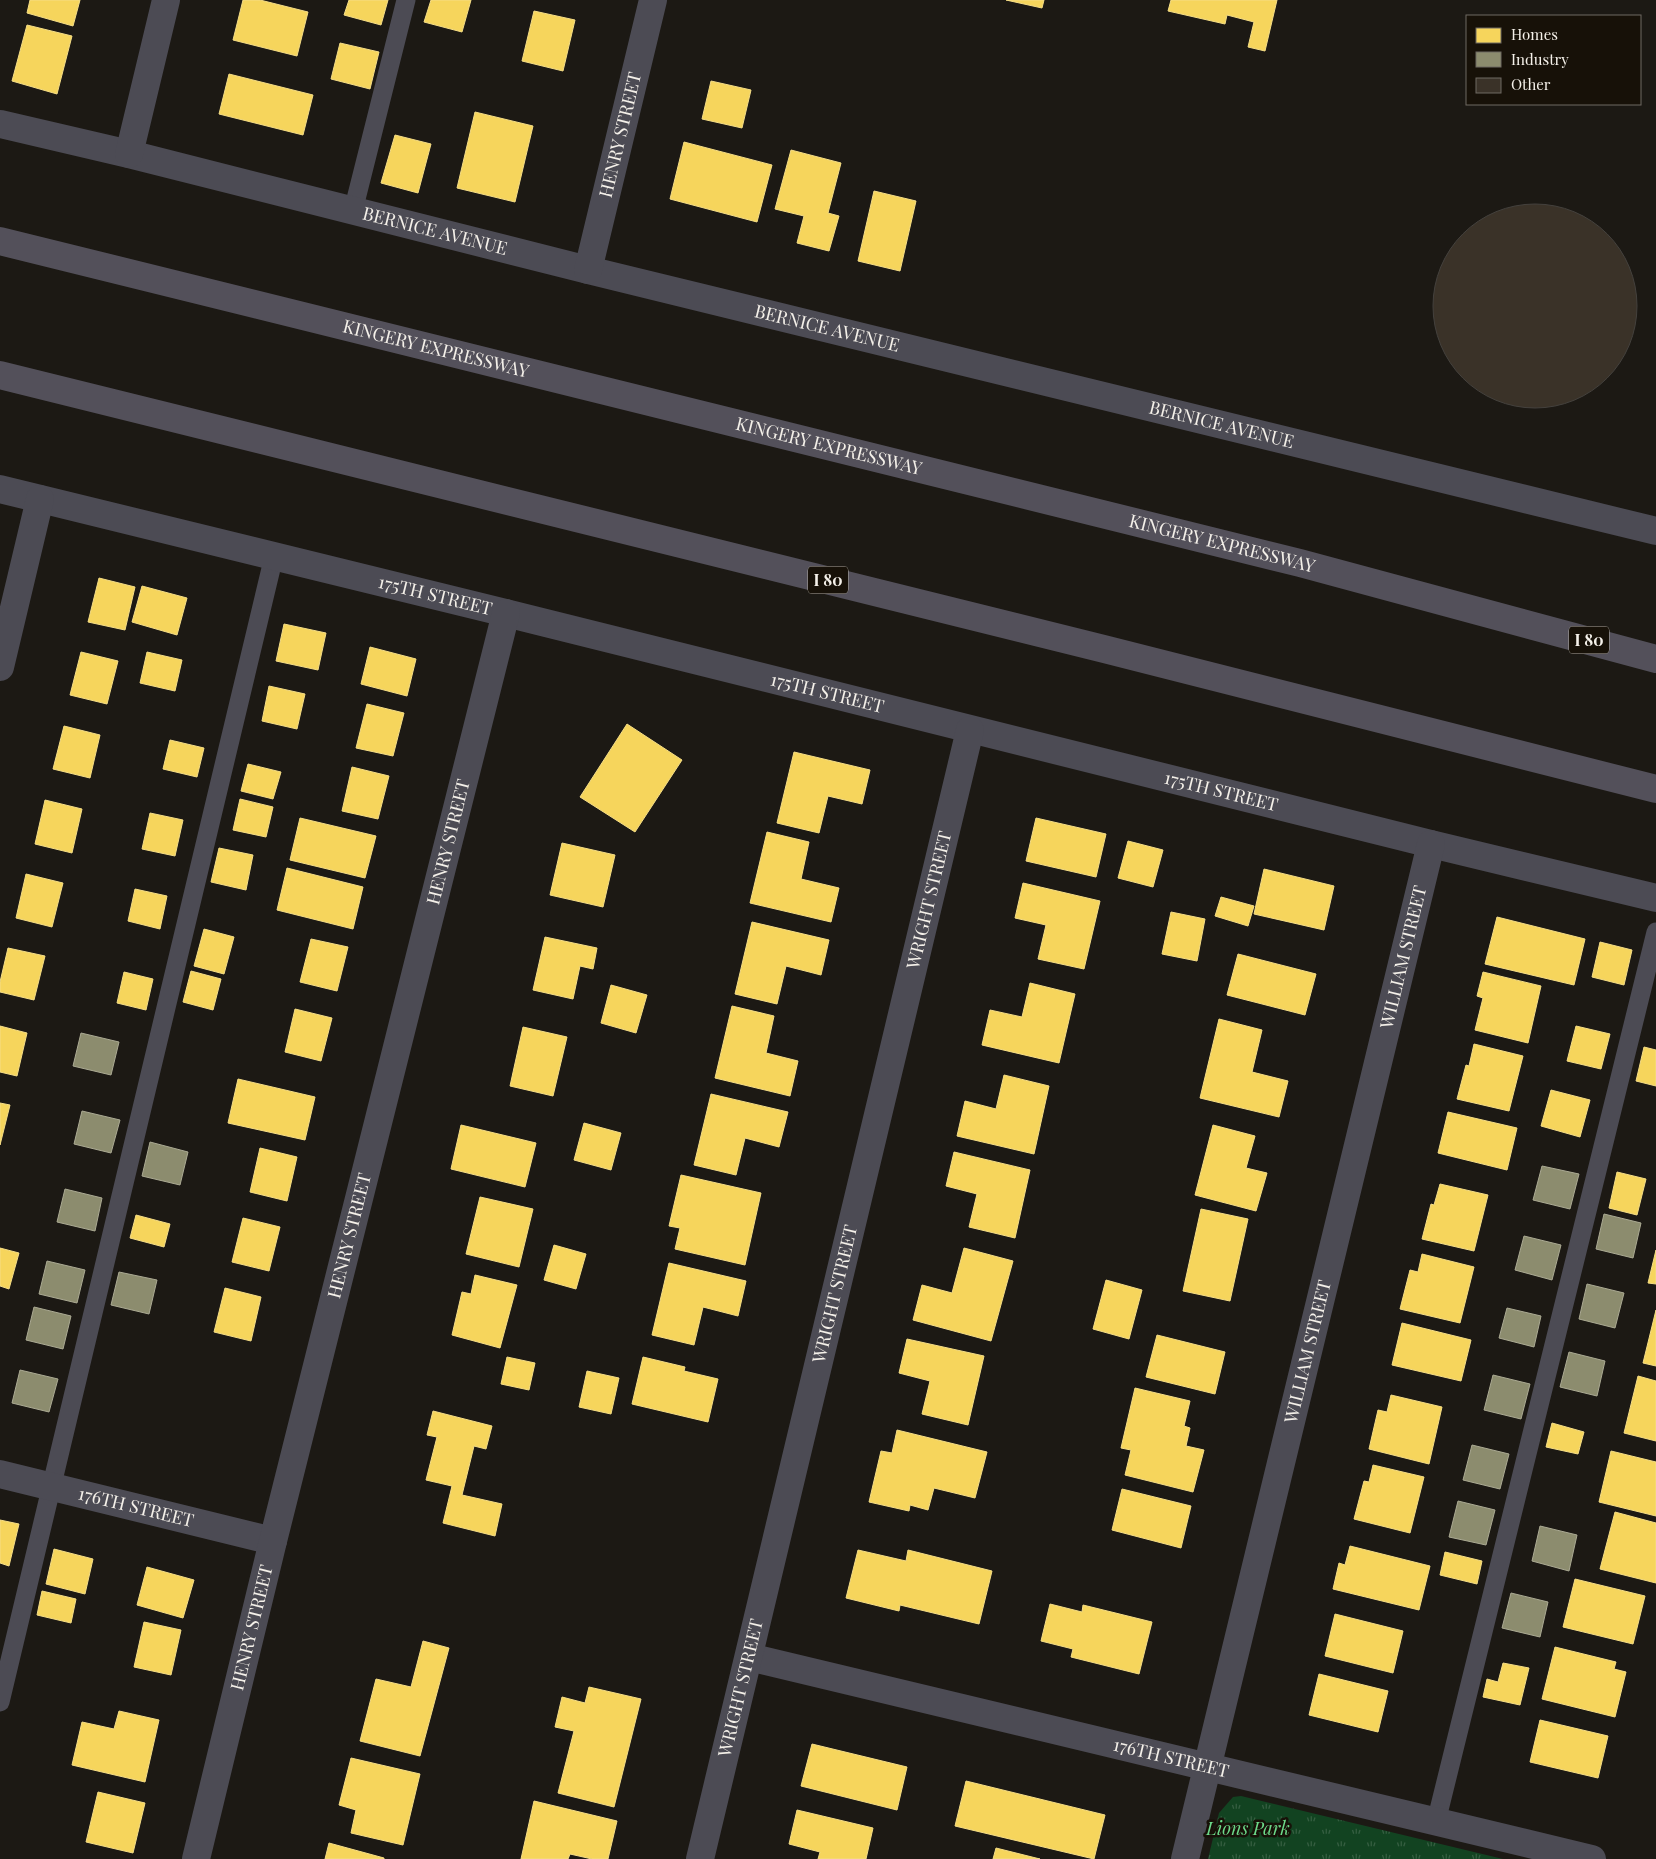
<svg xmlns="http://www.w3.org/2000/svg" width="1656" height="1859" font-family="'Playfair Display',serif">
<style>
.grass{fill:url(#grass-tufts)}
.homes{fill:#f6d55c;stroke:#f5dd86}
.industry{fill:#8c8c6e;stroke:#abaa93}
.building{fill:#3a3228;stroke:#44413d}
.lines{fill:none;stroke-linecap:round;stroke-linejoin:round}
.service{stroke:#4c4b54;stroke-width:19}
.minor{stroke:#4c4b54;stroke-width:28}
.motorway{stroke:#53505a;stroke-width:28}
.labels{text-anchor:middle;stroke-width:5;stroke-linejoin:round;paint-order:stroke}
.shield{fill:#171108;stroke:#b2ada6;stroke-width:1}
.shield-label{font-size:16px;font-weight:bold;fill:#f4f0e9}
.street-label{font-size:18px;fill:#f4f0e9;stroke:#171108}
.park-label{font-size:18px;font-style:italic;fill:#6dda8a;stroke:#171108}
</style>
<defs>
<pattern id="grass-tufts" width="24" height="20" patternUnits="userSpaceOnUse" patternTransform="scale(1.25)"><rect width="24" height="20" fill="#124321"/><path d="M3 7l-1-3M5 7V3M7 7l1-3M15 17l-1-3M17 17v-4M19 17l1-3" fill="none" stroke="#355e41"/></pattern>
</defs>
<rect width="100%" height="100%" fill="#1c1914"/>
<path class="grass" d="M 1241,1796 L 1503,1859 L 1208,1859 L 1219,1813 L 1233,1797 Z"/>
<path class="homes" d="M 30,0 L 80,0 L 73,26 L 27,13 Z
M 243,0 L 260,0 L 308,12 L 297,56 L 233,40 Z
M 349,0 L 388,0 L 381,25 L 344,15 Z
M 431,0 L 471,0 L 462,32 L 424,22 Z
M 1006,0 L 1044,0 L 1042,8 Z
M 1171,0 L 1277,0 L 1265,51 L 1248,47 L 1254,22 L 1227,15 L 1225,24 L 1168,11 Z
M 534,11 L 575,20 L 563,71 L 522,61 Z
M 27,25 L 72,36 L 57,94 L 12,81 Z
M 340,43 L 379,52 L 370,89 L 331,79 Z
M 229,74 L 313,95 L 303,135 L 219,114 Z
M 711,81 L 751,90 L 742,128 L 702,119 Z
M 475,112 L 533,126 L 515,202 L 457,188 Z
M 395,135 L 431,144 L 418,193 L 381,183 Z
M 684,142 L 772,165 L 757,222 L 670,199 Z
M 791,150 L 841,163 L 828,213 L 839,216 L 829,251 L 797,243 L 804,216 L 775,209 Z
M 874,191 L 916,201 L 900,271 L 858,261 Z
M 99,578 L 135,587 L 125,630 L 88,622 Z
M 142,586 L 187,598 L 177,635 L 132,622 Z
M 284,624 L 326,633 L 318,670 L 276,661 Z
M 370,647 L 416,659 L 407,696 L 361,684 Z
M 81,652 L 118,661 L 107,704 L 70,695 Z
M 147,652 L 182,660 L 175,691 L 140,683 Z
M 269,686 L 305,694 L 297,729 L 262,721 Z
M 367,704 L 404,713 L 393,756 L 356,748 Z
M 627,724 L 682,760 L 635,832 L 580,797 Z
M 64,726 L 100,735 L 90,778 L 53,769 Z
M 170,740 L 204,748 L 197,777 L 163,769 Z
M 794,752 L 870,770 L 862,804 L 828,796 L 819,833 L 777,823 Z
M 248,764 L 281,772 L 273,799 L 241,791 Z
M 352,767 L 389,776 L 378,819 L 342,811 Z
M 240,799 L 273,807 L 266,837 L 233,830 Z
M 45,800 L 82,809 L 72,853 L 35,844 Z
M 150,813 L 183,820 L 175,856 L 142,849 Z
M 300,818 L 376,836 L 365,878 L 290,860 Z
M 1036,818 L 1106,834 L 1096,877 L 1026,861 Z
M 767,832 L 809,842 L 801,879 L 839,888 L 831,922 L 750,903 Z
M 1128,841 L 1163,850 L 1153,887 L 1118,878 Z
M 562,843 L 615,855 L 603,907 L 550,895 Z
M 219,848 L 253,855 L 246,890 L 211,882 Z
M 287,868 L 363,887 L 353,929 L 277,910 Z
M 1264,869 L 1334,886 L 1324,930 L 1254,914 Z
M 26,874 L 63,883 L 52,927 L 16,918 Z
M 1023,883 L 1100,901 L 1084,969 L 1038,959 L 1046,925 L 1015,918 Z
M 135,889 L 167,896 L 160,929 L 128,921 Z
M 1221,897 L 1254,906 L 1248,926 L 1215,916 Z
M 1171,912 L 1205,919 L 1197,961 L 1162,954 Z
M 1497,917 L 1585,939 L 1574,985 L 1485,964 Z
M 752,922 L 829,940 L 821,975 L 786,966 L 777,1004 L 735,994 Z
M 204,929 L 234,937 L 224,974 L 194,966 Z
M 545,937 L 597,948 L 593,969 L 580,966 L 573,999 L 533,990 Z
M 311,939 L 348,947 L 337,991 L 300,982 Z
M 1600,942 L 1632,950 L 1624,985 L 1592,977 Z
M 8,948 L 45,956 L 34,1000 L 0,992 L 0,982 Z
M 1238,954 L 1316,974 L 1305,1015 L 1227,995 Z
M 191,971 L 221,979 L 213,1010 L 183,1002 Z
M 124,972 L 153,979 L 146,1010 L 117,1003 Z
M 1483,972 L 1541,986 L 1528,1043 L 1475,1030 L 1483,998 L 1477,996 Z
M 1030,983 L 1075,994 L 1059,1063 L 982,1045 L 990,1010 L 1022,1017 Z
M 611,985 L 647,995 L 636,1033 L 601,1023 Z
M 732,1006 L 774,1016 L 766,1053 L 798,1061 L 790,1096 L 715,1078 Z
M 295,1009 L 332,1018 L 321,1061 L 285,1052 Z
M 1219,1019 L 1262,1030 L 1252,1072 L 1288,1081 L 1279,1117 L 1200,1098 Z
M 0,1026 L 27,1033 L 17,1076 L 0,1072 Z
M 1576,1026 L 1610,1034 L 1601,1069 L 1567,1061 Z
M 523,1027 L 567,1037 L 553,1096 L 510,1086 Z
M 1474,1044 L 1523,1056 L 1509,1111 L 1457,1099 L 1466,1065 L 1469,1066 Z
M 1644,1047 L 1656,1050 L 1656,1086 L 1636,1081 Z
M 1004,1075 L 1049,1086 L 1034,1154 L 957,1136 L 965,1101 L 996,1109 Z
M 238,1079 L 315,1097 L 305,1140 L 228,1123 Z
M 1551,1090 L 1590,1100 L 1580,1137 L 1541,1126 Z
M 711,1094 L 788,1112 L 779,1147 L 745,1138 L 736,1175 L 694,1165 Z
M 0,1103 L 10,1105 L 0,1145 Z
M 1448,1112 L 1517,1128 L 1507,1170 L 1438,1153 Z
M 584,1123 L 621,1133 L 611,1170 L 574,1160 Z
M 461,1125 L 536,1143 L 525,1187 L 451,1169 Z
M 1213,1125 L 1255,1136 L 1246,1168 L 1267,1173 L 1256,1211 L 1195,1195 Z
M 260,1148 L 297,1157 L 287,1201 L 250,1192 Z
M 954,1152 L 1030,1170 L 1015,1238 L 969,1227 L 977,1194 L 946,1186 Z
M 1617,1172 L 1646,1179 L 1637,1215 L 1609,1208 Z
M 681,1175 L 761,1193 L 745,1265 L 675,1249 L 680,1228 L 669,1226 Z
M 1440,1184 L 1488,1195 L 1474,1251 L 1422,1239 L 1431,1204 L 1434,1205 Z
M 480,1197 L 533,1209 L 519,1267 L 466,1254 Z
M 1201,1209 L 1248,1219 L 1230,1301 L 1183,1291 Z
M 136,1215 L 170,1224 L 164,1247 L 130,1238 Z
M 243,1218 L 280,1227 L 269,1271 L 232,1262 Z
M 554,1245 L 586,1254 L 576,1289 L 544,1280 Z
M 0,1248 L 19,1253 L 9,1289 L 0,1286 Z
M 964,1248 L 1013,1261 L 991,1341 L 913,1320 L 922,1285 L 952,1293 Z
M 1656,1250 L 1656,1284 L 1648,1283 Z
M 1422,1254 L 1474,1267 L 1460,1323 L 1400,1309 L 1410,1270 L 1418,1272 Z
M 669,1263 L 746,1281 L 738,1316 L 703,1307 L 694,1345 L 652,1335 Z
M 475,1275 L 517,1285 L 500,1348 L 452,1335 L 462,1292 L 471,1294 Z
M 1106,1280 L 1142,1290 L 1129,1339 L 1093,1329 Z
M 225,1288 L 261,1297 L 251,1341 L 214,1332 Z
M 1656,1310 L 1656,1366 L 1643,1363 Z
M 1402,1323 L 1471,1340 L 1461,1381 L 1392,1365 Z
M 1157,1335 L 1225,1352 L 1215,1394 L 1146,1377 Z
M 907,1339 L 984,1356 L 968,1425 L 922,1414 L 930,1381 L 899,1373 Z
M 507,1357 L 535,1363 L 529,1390 L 501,1384 Z
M 643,1357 L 685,1367 L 684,1371 L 718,1379 L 708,1422 L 632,1404 Z
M 587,1371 L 619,1378 L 611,1414 L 579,1407 Z
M 1638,1376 L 1656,1381 L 1656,1441 L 1624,1433 Z
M 1135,1388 L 1190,1401 L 1184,1426 L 1190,1428 L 1186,1446 L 1204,1450 L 1193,1492 L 1125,1475 L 1131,1450 L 1121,1448 Z
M 1391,1395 L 1442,1407 L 1429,1464 L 1369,1449 L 1378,1410 L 1387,1412 Z
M 433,1411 L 492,1426 L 486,1449 L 474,1446 L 462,1495 L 502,1504 L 495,1536 L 443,1523 L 452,1486 L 426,1480 L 437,1437 L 427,1435 Z
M 1552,1423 L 1584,1432 L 1578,1454 L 1546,1447 Z
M 897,1430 L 987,1452 L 975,1498 L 934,1488 L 928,1510 L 910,1505 L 909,1511 L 869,1502 L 881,1451 L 892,1453 Z
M 1611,1451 L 1656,1462 L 1656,1516 L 1599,1502 Z
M 1373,1465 L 1424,1477 L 1410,1533 L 1354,1519 L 1364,1481 L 1369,1482 Z
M 1122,1489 L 1191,1506 L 1181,1548 L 1112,1530 Z
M 1615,1512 L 1656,1523 L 1656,1583 L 1600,1569 Z
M 0,1520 L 19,1524 L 9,1566 L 0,1563 Z
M 1350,1546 L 1430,1566 L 1419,1610 L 1333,1589 L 1339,1563 L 1345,1565 Z
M 54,1549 L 93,1559 L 85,1594 L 46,1584 Z
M 858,1550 L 906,1561 L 908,1550 L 992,1571 L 979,1624 L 900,1605 L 899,1611 L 846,1598 Z
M 1445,1552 L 1482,1561 L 1477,1584 L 1440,1575 Z
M 147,1567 L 194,1580 L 183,1618 L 137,1605 Z
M 1575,1579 L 1645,1596 L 1633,1644 L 1563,1627 Z
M 42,1591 L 76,1599 L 71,1623 L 37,1615 Z
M 1050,1604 L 1082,1612 L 1083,1605 L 1152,1622 L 1139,1674 L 1071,1657 L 1073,1649 L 1041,1641 Z
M 1335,1614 L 1403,1631 L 1393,1673 L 1325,1656 Z
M 144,1622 L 181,1630 L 171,1675 L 134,1667 Z
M 423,1641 L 449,1648 L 420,1756 L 360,1741 L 376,1679 L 411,1687 Z
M 1555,1647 L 1616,1662 L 1614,1669 L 1626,1672 L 1615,1717 L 1542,1699 Z
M 1503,1663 L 1529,1668 L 1520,1705 L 1483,1697 L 1487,1679 L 1498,1682 Z
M 1319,1674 L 1388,1691 L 1378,1732 L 1309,1715 Z
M 589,1687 L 641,1699 L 614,1807 L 558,1793 L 574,1731 L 555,1727 L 562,1697 L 585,1703 Z
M 119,1711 L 159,1720 L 145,1782 L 72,1765 L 82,1722 L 114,1729 Z
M 1540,1720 L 1608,1736 L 1598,1778 L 1530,1762 Z
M 812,1744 L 907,1767 L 897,1810 L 801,1786 Z
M 351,1758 L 420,1774 L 403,1845 L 351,1833 L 356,1810 L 339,1805 Z
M 966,1781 L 1105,1815 L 1094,1859 L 955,1826 Z
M 98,1792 L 145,1803 L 133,1853 L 86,1842 Z
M 534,1801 L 617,1821 L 608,1859 L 592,1859 L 570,1854 L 568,1859 L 521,1859 Z
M 797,1810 L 873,1828 L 866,1859 L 818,1859 L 820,1852 L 789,1844 Z
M 329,1843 L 384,1858 L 384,1859 L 325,1859 Z
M 996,1848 L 1040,1859 L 993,1859 Z"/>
<path class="industry" d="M 81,1033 L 119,1042 L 111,1075 L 73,1066 Z
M 82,1111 L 120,1120 L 111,1153 L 74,1144 Z
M 150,1142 L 188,1152 L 180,1185 L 142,1176 Z
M 1542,1166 L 1579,1174 L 1570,1209 L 1533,1200 Z
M 65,1189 L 102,1198 L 95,1231 L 57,1222 Z
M 1604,1214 L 1641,1223 L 1633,1258 L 1596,1249 Z
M 1524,1236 L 1561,1245 L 1552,1280 L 1515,1270 Z
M 47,1261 L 85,1270 L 77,1303 L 39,1294 Z
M 119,1272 L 157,1280 L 149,1314 L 111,1305 Z
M 1587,1284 L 1624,1293 L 1615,1328 L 1579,1319 Z
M 34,1307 L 71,1316 L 63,1349 L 26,1340 Z
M 1507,1308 L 1541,1316 L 1534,1347 L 1499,1338 Z
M 1569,1352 L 1605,1361 L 1597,1396 L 1560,1387 Z
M 20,1370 L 58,1379 L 49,1412 L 12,1403 Z
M 1493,1375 L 1530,1384 L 1521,1419 L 1484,1410 Z
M 1472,1445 L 1509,1454 L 1500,1489 L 1463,1480 Z
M 1458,1501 L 1495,1510 L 1486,1545 L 1449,1537 Z
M 1540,1526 L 1577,1535 L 1569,1571 L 1532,1561 Z
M 1511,1593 L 1548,1602 L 1540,1637 L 1502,1628 Z"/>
<path class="building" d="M1433 306a102 102 0 1 1 204 0a102 102 0 1 1-204 0Z"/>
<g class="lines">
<path class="service" d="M 353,211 L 406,0
M 0,1702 L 274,556
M 1436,1822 L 1656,932"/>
<g class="minor">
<path id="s1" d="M 0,124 L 129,154 L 588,270 L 1656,531"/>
<path d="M 129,154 L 166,0"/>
<path id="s2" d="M 588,270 L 653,0"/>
<path id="s3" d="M 0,489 L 506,613 L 1431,844 L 1656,898"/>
<path d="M 0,667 L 40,499"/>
<path id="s4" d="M 0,1474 L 273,1541"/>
<path id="s5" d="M 749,1657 L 1592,1859"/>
<path id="s6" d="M 196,1859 L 273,1541 L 506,613"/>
<path id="s7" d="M 700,1859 L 970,730"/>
<path id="s8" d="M 1185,1859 L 1431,844"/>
</g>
<g class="motorway">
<path id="s9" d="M 0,241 L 1300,563 L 1656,659"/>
<path d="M 0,375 L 1104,649 L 1656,789"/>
</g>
</g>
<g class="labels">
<g class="shield">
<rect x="808" y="566.5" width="40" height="27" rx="4"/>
<rect x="1569" y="626.5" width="40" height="27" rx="4"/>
</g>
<g class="shield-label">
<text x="828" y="586">I 80</text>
<text x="1589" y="646">I 80</text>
</g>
<g class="street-label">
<text dy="6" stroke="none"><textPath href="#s2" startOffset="139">HENRY STREET</textPath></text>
<text dy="6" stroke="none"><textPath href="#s1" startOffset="448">BERNICE AVENUE</textPath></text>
<text dy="6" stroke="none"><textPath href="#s1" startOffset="852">BERNICE AVENUE</textPath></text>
<text dy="6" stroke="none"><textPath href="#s9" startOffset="449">KINGERY EXPRESSWAY</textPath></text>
<text dy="6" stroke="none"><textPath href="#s1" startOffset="1258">BERNICE AVENUE</textPath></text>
<text dy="6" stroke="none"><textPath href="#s9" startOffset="854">KINGERY EXPRESSWAY</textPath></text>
<text dy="6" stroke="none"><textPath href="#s9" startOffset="1259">KINGERY EXPRESSWAY</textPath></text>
<text dy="6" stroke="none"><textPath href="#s3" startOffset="448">175TH STREET</textPath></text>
<text dy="6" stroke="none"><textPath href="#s3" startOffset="852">175TH STREET</textPath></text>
<text dy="6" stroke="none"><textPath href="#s3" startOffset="1258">175TH STREET</textPath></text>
<text dy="6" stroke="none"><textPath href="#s6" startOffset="1048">HENRY STREET</textPath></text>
<text dy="6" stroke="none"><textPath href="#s7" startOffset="986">WRIGHT STREET</textPath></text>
<text dy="6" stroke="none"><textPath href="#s8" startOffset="928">WILLIAM STREET</textPath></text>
<text dy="6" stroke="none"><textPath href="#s6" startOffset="642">HENRY STREET</textPath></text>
<text dy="6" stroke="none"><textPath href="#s7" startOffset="581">WRIGHT STREET</textPath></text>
<text dy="6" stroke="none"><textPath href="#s8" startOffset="522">WILLIAM STREET</textPath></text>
<text dy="6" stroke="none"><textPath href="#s4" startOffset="140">176TH STREET</textPath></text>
<text dy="6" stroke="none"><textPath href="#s6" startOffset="238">HENRY STREET</textPath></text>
<text dy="6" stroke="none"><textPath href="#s7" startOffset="176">WRIGHT STREET</textPath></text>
<text dy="6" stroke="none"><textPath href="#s5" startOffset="434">176TH STREET</textPath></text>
</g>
<g class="park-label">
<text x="1248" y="1835">Lions Park</text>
</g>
</g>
<rect x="1466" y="15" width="175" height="90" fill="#171108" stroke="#6f6a62"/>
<rect x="1476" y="28" width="25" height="15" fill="#f6d55c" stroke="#6f6a62"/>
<text x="1511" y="40" font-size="15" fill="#f4f0e9">Homes</text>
<rect x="1476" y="52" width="25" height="15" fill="#8c8c6e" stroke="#6f6a62"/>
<text x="1511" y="65" font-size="15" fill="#f4f0e9">Industry</text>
<rect x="1476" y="78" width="25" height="15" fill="#3a3228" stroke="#6f6a62"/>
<text x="1511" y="90" font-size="15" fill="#f4f0e9">Other</text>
</svg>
